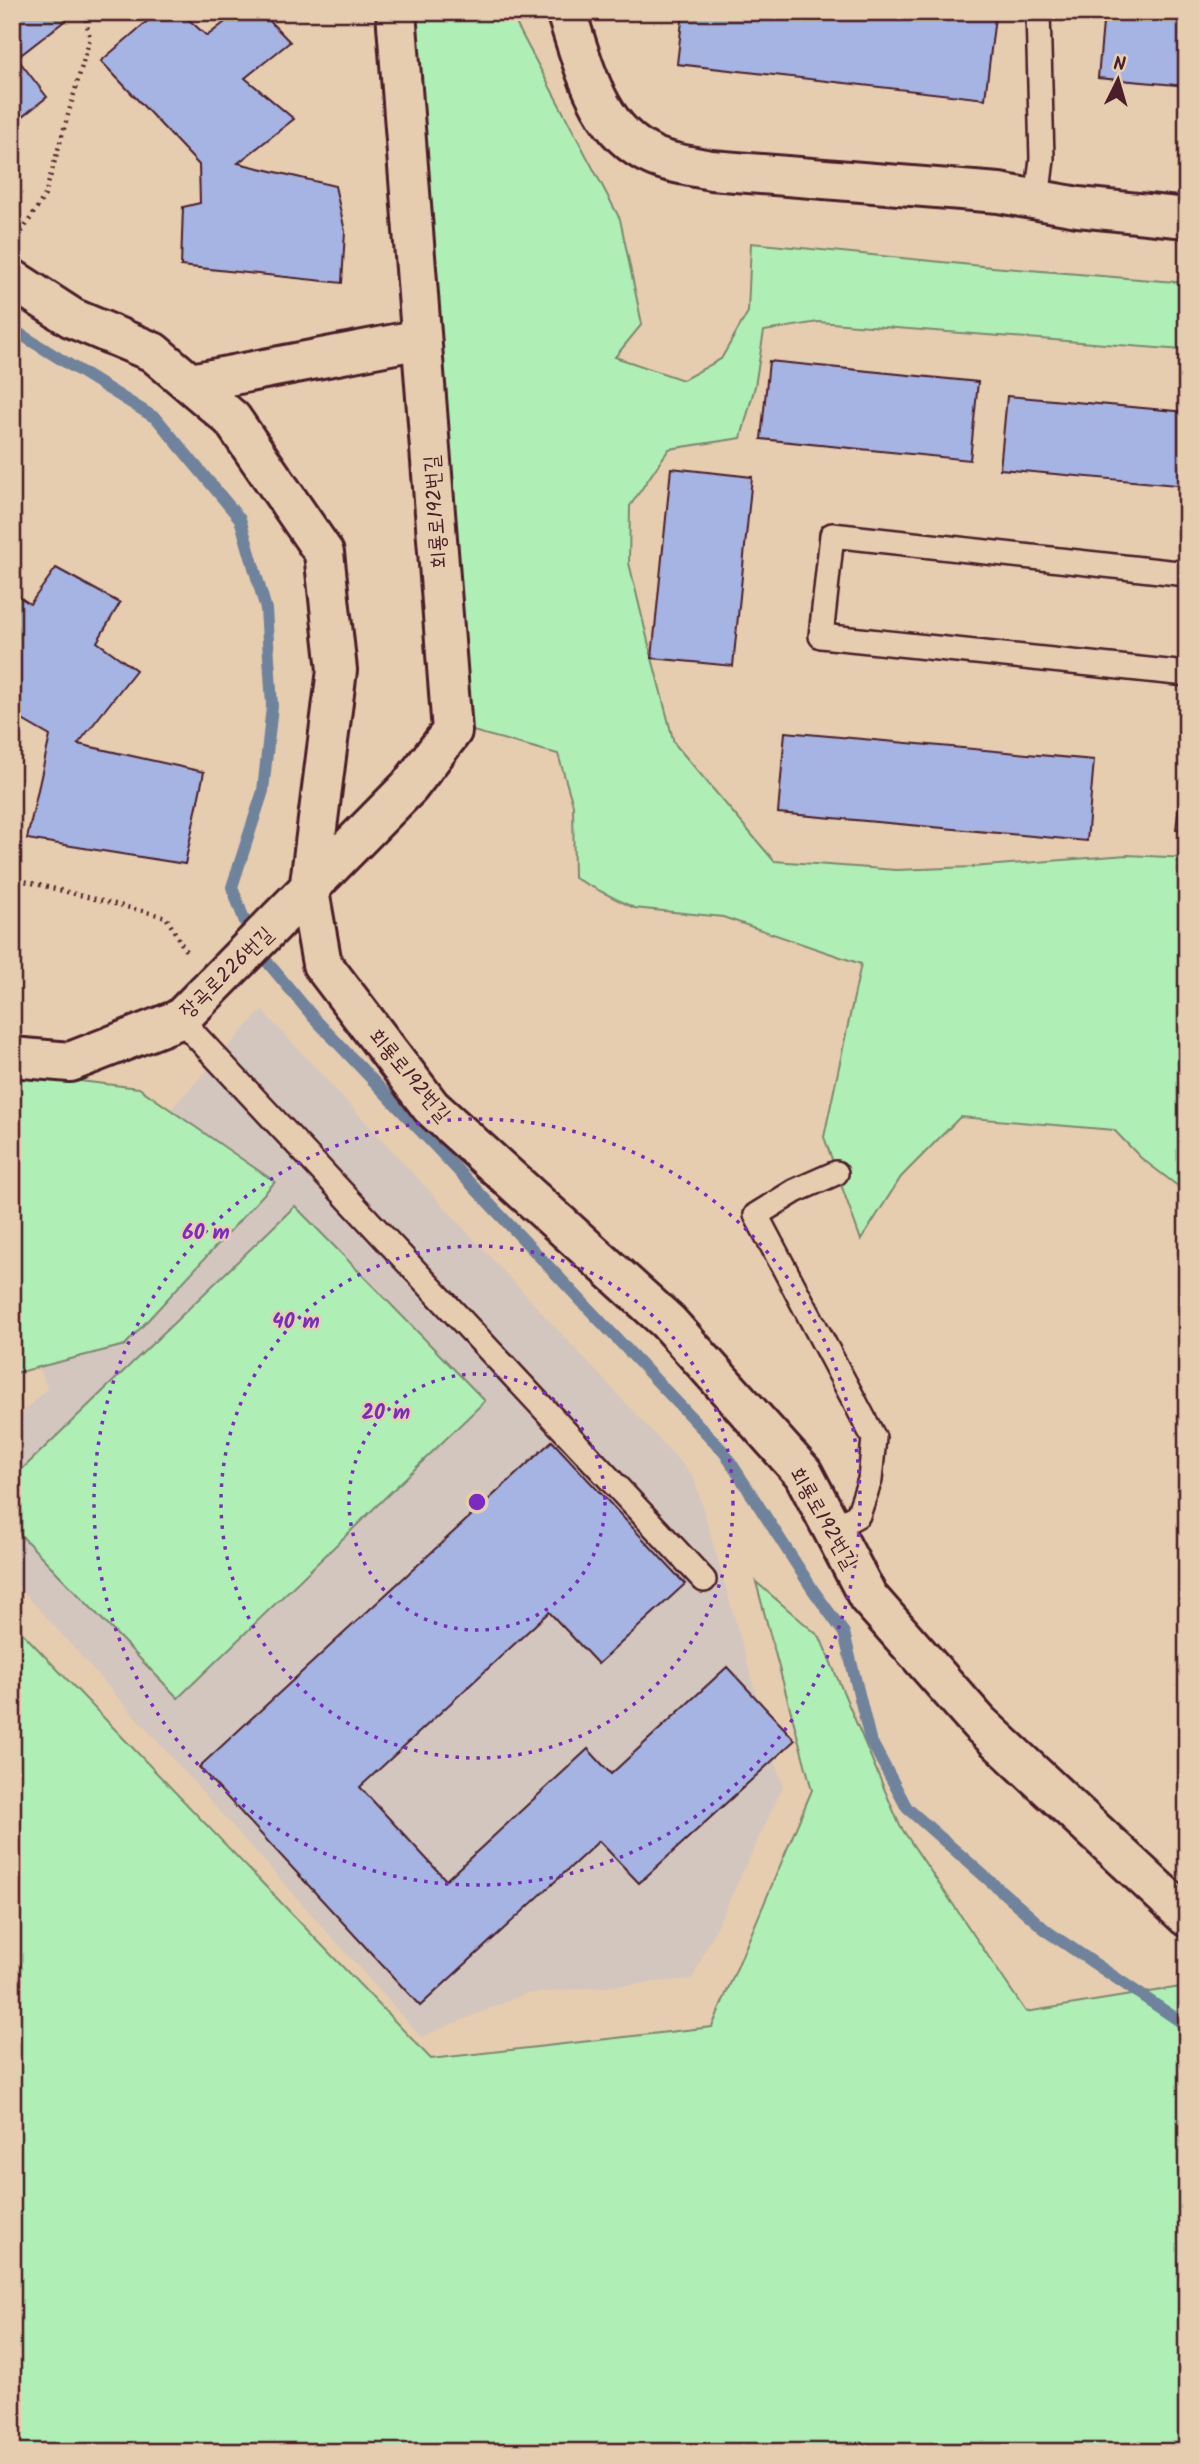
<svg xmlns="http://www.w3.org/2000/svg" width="1199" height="2464" font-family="Kalam,'Poor Story',sans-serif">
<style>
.built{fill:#d3c6bf}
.green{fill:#afefb6;stroke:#7c8770;stroke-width:2}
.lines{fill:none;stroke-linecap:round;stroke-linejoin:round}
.stream{stroke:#6f839c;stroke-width:12}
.building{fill:#a5b4e3;stroke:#4a1f2b;stroke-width:2}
.lane-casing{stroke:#4a1f2b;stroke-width:28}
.street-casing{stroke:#4a1f2b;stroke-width:44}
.path{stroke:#4a1f2b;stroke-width:4.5;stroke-dasharray:2 5;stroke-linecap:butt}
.lane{stroke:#e7cdaf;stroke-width:23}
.street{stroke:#e7cdaf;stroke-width:38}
.ring{fill:none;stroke:#7b2cbf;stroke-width:3.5;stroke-dasharray:3.5 7}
.labels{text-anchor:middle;stroke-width:5;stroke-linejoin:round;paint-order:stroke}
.street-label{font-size:21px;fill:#4a1f2b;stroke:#e7cdaf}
.centre{fill:#7b2cbf;stroke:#e7cdaf;stroke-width:3.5}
.ring-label{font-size:21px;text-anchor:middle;font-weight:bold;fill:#7b2cbf;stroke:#e7cdaf;stroke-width:5;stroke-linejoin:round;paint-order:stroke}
</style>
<rect width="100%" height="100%" fill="#e7cdaf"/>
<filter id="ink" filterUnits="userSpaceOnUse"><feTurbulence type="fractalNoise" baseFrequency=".0143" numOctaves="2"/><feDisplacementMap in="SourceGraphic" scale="14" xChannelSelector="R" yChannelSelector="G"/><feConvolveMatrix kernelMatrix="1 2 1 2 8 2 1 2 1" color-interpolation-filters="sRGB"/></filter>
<g filter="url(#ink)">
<path class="built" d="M 262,1010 L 694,1477 L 783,1787 L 692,1979 L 525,1994 L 421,2037 L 12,1579 L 12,1422 L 47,1389 L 24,1326 L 23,1271 Z"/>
<path class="green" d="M 412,12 L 510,12 L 620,219 L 642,324 L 615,357 L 683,380 L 721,359 L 748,312 L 751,243 L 992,267 L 1187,283 L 1187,349 L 1183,350 L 818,322 L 764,331 L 755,386 L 741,438 L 669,449 L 630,506 L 629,563 L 652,658 L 674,743 L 774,861 L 896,870 L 972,867 L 1127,855 L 1187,858 L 1187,1193 L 1141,1158 L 1114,1130 L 960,1117 L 901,1177 L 861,1240 L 824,1137 L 861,964 L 723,917 L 634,908 L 574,878 L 573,805 L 558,754 L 469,730 Z
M 12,1073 L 139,1088 L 275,1182 L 125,1345 L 12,1374 Z
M 295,1206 L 485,1401 L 178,1698 L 12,1526 L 12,1479 Z
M 756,1582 L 820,1637 L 900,1826 L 1026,2012 L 1187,1986 L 1187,2452 L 12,2452 L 12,1622 L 431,2059 L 712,2027 L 812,1790 Z"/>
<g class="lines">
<path class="stream" d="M 12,329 L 157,419 L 240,519 L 266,609 L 272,706 L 263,791 L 232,887 L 254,946 L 314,1018 L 724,1452 L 813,1590 L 844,1633 L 870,1739 L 907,1808 L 1048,1932 L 1187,2026"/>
</g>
<path class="building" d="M 12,12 L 62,12 L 67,19 L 17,58 L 47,97 L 12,125 Z
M 158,12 L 180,12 L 207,36 L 238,12 L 261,12 L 290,42 L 245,78 L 294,119 L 238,163 L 335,186 L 345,231 L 342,283 L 181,266 L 183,207 L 200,203 L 199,165 L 101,61 Z
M 683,12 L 950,12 L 995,17 L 985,99 L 677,64 Z
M 1104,12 L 1187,12 L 1187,86 L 1098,78 Z
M 769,361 L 978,382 L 970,460 L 761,439 Z
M 1007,396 L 1187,412 L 1187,486 L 1000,469 Z
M 671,468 L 752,477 L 733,666 L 652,658 Z
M 56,568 L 120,603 L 97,642 L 136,670 L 78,744 L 204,772 L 185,864 L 27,839 L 50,736 L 12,714 L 12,592 L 30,604 Z
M 785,732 L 1094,760 L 1087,841 L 778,813 Z
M 1187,745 L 1187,830 L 1176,829 Z
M 552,1441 L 685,1584 L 598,1664 L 549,1612 L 360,1787 L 446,1880 L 588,1749 L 611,1774 L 727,1667 L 795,1740 L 639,1883 L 599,1841 L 420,2006 L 199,1767 Z"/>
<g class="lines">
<defs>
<path id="lane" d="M 1037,200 L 1042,159 L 1038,12
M 1187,574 L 832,535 L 821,636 L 1187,674
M 180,1019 L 704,1580
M 832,1529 L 858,1515 L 870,1480 L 874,1438 L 756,1215 L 795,1191 L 836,1173"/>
<path id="street" d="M 566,12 C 584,65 597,131 653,156 C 671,164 692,166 711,170 L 999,193 L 1078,207 L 1187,218
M 12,279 L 72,318 L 153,352 L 232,419 L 324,553 L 337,670 L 309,891 L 322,964 L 431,1107 L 668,1322 L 803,1473 L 868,1597 L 979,1723 L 1187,1917
M 191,383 L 421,339
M 12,1057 L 70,1062 L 180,1019 L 409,787 L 452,731 L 396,12"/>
</defs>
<use href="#lane" class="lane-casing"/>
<use href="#street" class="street-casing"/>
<path class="path" d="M 18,238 L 45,195 L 90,38 L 84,12
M 12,878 L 166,917 L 188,955"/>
<use href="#lane" class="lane"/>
<use href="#street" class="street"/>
</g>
</g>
<g class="ring">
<circle cx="477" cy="1502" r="128"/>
<circle cx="477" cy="1502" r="256"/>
<circle cx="477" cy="1502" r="383"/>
</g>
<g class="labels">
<g class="street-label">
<text transform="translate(435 512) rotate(-94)" y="7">회룡로192번길</text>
<text transform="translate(226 972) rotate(-44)" y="7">장곡로226번길</text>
<text transform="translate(410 1075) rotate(50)" y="7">회룡로192번길</text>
<text transform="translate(824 1518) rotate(60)" y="7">회룡로192번길</text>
</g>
</g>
<circle cx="477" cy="1502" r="10" class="centre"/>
<g class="ring-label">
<text x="206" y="1239">60 m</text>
<text x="296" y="1328">40 m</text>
<text x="386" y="1419">20 m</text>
</g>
<rect width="1199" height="2464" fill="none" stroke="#e7cdaf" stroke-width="42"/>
<rect x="21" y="21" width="1157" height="2422" fill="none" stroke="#4a1f2b" stroke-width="2.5" filter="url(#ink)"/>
<g transform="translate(1118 80) rotate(5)" stroke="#e7cdaf" stroke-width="5" paint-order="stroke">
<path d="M0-5L12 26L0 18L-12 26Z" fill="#4a1f2b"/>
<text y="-10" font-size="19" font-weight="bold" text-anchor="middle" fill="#4a1f2b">N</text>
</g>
</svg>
